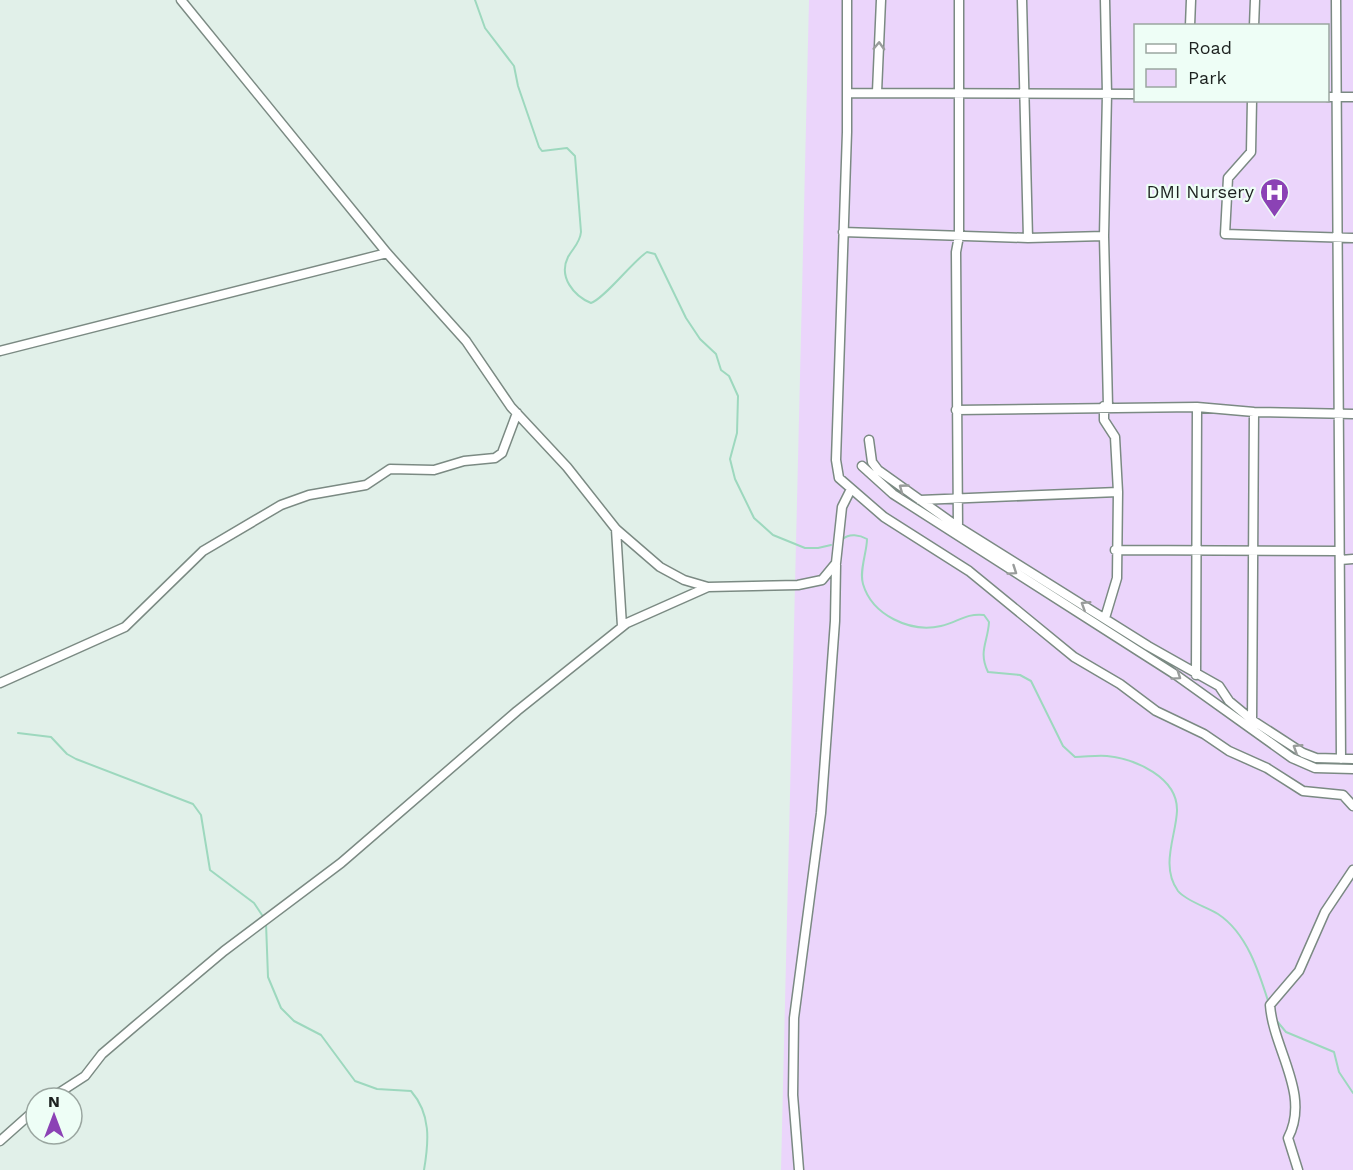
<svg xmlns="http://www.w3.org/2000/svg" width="1353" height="1170" font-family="'Work Sans',sans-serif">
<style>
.green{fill:#ebd5fb;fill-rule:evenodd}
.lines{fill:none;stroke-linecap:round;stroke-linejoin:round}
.stream{stroke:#9dd8be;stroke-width:2}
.street-casing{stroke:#7b8a83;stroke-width:11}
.street{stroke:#fff;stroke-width:8}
.oneway{stroke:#999c9b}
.labels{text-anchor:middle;stroke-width:4.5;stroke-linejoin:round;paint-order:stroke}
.poi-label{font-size:18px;fill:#1d2220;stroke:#eefef6;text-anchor:end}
</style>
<rect width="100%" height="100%" fill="#e1f0e9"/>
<path class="green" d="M 809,0 L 1353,0 L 1353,1170 L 781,1170 ZM 1136,26 L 1328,26 L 1328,100 L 1136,100 Z"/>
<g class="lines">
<path class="stream" d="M 475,0 L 485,28 L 514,66 L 518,86 L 539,147 L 542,151 L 567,148 L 575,156 L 581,232 C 580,243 573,248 568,257 C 558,277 574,296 591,303 C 604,299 632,262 647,252 L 655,254 L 686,318 L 700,339 L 716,354 L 721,370 L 729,376 L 738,396 L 737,433 L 730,459 L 735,479 L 754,518 L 773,535 L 805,548 L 818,548 L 831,545
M 843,539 C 849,533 860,535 867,539 C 867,552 859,571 863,584 C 872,615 910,633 941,626 C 958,622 966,613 984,615 L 989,622 C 988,642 978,651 988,672 L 1020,675 L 1031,681 L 1063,746 L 1075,757 C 1086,757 1096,755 1107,756 C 1135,759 1178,777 1177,811 C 1176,836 1160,866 1178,891 C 1186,901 1207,907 1218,914 C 1247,933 1259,972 1269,1004
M 18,733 L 51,737 L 67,754 L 76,759 L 193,804 L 201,815 L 210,870 L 254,903 L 264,918
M 266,923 L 268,977 L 281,1008 L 294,1021 L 321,1035 L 355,1081 L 377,1089 L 411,1091 C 431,1114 429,1141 424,1170
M 1276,1020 L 1286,1032 L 1334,1052 L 1339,1072 L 1353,1093"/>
<defs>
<path id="street" d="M 181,0 L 387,253 L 466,341 L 511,407 L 567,467 L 616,529 L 660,567 L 684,580 L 708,587
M 847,0 L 847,132 L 836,460 L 839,478 L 884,517 L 969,571 L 1074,657 L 1120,684 L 1156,711 L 1204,734 L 1229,751 L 1267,768 L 1303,791 L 1343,795 L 1353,806
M 1022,0 L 1028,238
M 1105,0 L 1107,94 L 1104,236 L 1108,406
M 1336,0 L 1341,759
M 1190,26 L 1191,0
M 1254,26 L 1255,0
M 877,92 L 881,0
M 847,93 L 1136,94
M 1328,97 L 1353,97
M 1252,100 L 1251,152 L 1228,178 L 1225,234 L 1353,238
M 843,232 L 1028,238 L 1104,236
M 0,351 L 387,253
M 1104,406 L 1104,420 L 1115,437 L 1118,492 L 1117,578 L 1105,618
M 956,410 L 1197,407 L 1254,412 L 1353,414
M 869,440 L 872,462 L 878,470 L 958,527 L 1148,646 L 1219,686 L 1229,701 L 1252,720 L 1303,753 L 1316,758 L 1353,759
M 862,466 L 893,494 L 1176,675 L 1292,758 L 1315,768 L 1353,769
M 920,500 L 1118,492
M 616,529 L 622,626
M 958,530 L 956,252 L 959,236 L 959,0
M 1115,550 L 1339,551
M 1340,560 L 1353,559
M 1196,675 L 1197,407
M 0,683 L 125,627 L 203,551 L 281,505 L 309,495 L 366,485 L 390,469 L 434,470 L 464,461 L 495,458 L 502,453 L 517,413
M 1252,723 L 1254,412
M 51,1098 L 85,1076 L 102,1054 L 136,1025 L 224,951 L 341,863 L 517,711 L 627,623 L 708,587 L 798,585 L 822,580 L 836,563 L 842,507 L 850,491
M 0,1141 L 36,1109
M 799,1170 L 793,1095 L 794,1018 L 821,813 L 835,621 L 836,565
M 1298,1170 L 1288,1138 C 1311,1094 1273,1049 1270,1005 L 1299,971 L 1325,912 L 1353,870"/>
</defs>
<use href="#street" class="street-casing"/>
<use href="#street" class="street"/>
</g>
<defs><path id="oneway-chevron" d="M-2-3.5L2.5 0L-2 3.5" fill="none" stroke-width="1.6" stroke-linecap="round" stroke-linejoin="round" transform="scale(1.5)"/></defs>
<g class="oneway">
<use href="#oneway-chevron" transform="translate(879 46) rotate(-88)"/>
<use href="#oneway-chevron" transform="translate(903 488) rotate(-144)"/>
<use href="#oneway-chevron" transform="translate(1013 571) rotate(34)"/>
<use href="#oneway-chevron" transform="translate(1085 605) rotate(-148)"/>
<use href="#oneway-chevron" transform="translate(1177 676) rotate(34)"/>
<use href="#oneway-chevron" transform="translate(1297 748) rotate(-148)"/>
</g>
<defs>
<symbol id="hospital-pin" viewBox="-11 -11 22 30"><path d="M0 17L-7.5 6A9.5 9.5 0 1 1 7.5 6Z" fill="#8b42b5" stroke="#eefef6"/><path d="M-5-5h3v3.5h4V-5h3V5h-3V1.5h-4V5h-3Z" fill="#fff"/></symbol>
</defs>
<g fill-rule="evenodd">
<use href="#hospital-pin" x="1258" y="176" width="33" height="45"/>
</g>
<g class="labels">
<g class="poi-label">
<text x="1254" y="198">DMI Nursery</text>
</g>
</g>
<rect x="1134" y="24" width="195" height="78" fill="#eefef6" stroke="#9aa6a0" stroke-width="1.5"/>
<rect x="1146" y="44" width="30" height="9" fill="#ffffff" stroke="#9aa6a0" stroke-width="1.5"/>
<text x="1188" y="54" font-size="18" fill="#1d2220">Road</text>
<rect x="1146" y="69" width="30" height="18" fill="#ebd5fb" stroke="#9aa6a0" stroke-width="1.5"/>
<text x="1188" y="84" font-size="18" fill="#1d2220">Park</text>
<g transform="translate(54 1116)"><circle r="28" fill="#eefef6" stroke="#9aa6a0" stroke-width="1.5"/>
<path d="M0-4.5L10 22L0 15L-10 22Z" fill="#8b42b5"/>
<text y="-9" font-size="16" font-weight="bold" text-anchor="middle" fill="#1d2220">N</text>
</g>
</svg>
